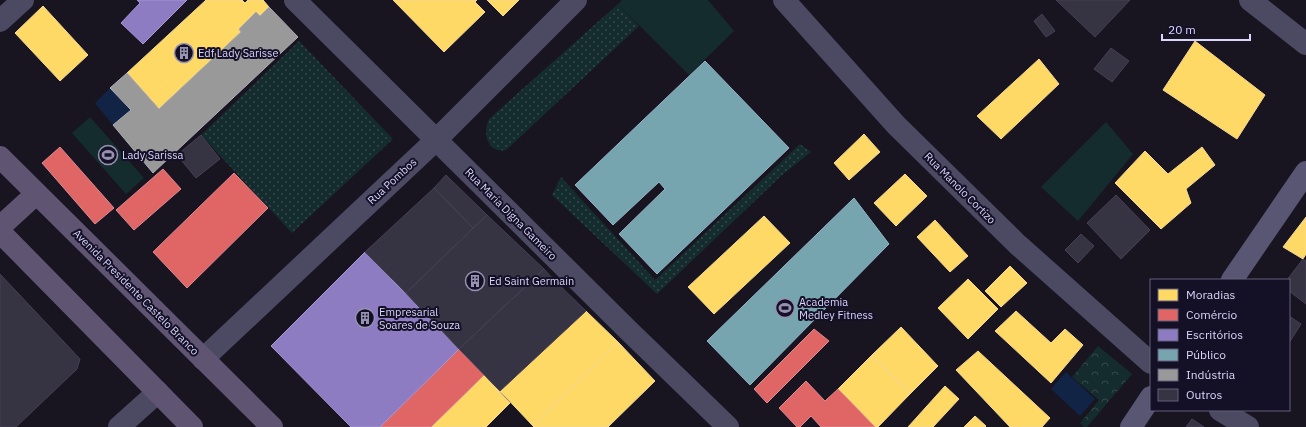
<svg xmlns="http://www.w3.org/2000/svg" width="1306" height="427" font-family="'IBM Plex Sans',sans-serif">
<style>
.grass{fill:url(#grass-dots)}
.forest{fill:url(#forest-crowns)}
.garden{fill:#142c2d}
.water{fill:#112446}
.homes{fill:#ffd966;stroke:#f4d894}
.shops{fill:#e06666;stroke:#de8894}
.offices{fill:#8e7cc3;stroke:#a597d5}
.public{fill:#76a5af;stroke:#94b4c7}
.industry{fill:#999;stroke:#adabb7}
.building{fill:#363343;stroke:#454054}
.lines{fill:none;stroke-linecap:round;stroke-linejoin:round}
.street{stroke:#4c4a62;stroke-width:22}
.secondary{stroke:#595673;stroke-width:22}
.primary{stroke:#605473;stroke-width:22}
.labels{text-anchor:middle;stroke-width:4;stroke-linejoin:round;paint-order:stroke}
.poi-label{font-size:11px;fill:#dbd6fe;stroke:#141026;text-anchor:start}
.street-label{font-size:11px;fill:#dbd6fe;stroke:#141026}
</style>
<defs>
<pattern id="grass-dots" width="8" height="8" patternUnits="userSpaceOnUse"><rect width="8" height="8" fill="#142c2d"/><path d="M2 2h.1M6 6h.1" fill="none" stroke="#364a4c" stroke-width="1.8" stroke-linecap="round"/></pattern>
<pattern id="forest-crowns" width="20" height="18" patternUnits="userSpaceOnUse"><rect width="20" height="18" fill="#142c2d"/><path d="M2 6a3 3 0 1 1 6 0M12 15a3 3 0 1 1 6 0" fill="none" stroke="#364a4c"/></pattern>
</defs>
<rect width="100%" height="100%" fill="#181521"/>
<path class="grass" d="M 618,4 L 639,26 L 506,150 C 488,154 482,134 489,119 Z
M 299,41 L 393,139 L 292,233 L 201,135 Z
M 800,144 L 811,152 L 782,175 L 657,294 L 552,195 L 561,177 L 655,280 Z"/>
<path class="forest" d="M 1098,346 L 1132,374 L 1087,427 L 1084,427 L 1080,423 L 1099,400 L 1072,377 Z"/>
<path class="garden" d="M 622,0 L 708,0 L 734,31 L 689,75 L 618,4 Z
M 90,117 L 144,178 L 126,194 L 72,133 Z
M 1106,122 L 1133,154 L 1078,221 L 1041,187 Z"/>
<path class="water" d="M 110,88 L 131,110 L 113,125 L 95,103 Z
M 1066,372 L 1095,399 L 1080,416 L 1051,389 Z"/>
<path class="homes" d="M 206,0 L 242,0 L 245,3 L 248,0 L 263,0 L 269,7 L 260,16 L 256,12 L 239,29 L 241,32 L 159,109 L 127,73 Z
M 393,0 L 477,0 L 475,2 L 485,12 L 444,52 Z
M 487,0 L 519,0 L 503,16 Z
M 43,6 L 88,55 L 60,81 L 15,33 Z
M 1195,41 L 1265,95 L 1237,139 L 1163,90 Z
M 1039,59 L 1059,84 L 1001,139 L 977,116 Z
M 864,134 L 880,152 L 849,180 L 834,163 Z
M 1202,147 L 1215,165 L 1186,189 L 1191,203 L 1161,229 L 1115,183 L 1145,151 L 1168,174 Z
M 905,174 L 927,196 L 896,226 L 874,203 Z
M 764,216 L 790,243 L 714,314 L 688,287 Z
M 1306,217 L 1306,254 L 1303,259 L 1283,247 Z
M 935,220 L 968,256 L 950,272 L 917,237 Z
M 1010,266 L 1027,283 L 1001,307 L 985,291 Z
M 968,279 L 998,309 L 968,339 L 938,308 Z
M 586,311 L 618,342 L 533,426 L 500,391 Z
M 1016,311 L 1051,343 L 1065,329 L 1083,345 L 1051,383 L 995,331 Z
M 901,327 L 938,366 L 910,394 L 872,355 Z
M 618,342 L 655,381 L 608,427 L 534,427 L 533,426 Z
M 978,351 L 1050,418 L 1042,427 L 1010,427 L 956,370 Z
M 872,355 L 910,394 L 878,427 L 875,427 L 838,389 Z
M 484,375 L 510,403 L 486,427 L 431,427 Z
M 945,386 L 959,399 L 933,427 L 908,427 Z
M 975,416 L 986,426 L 985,427 L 964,427 Z"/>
<path class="shops" d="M 60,147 L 114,208 L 95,224 L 42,163 Z
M 163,169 L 181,189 L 134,230 L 116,210 Z
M 234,173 L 268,208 L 187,288 L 153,252 Z
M 814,329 L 829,341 L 767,403 L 754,389 Z
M 459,349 L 484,375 L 431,427 L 380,427 Z
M 806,381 L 825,401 L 838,389 L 875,427 L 821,427 L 811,416 L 800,427 L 797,427 L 779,408 Z"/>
<path class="offices" d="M 137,0 L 187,0 L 143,44 L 121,23 L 140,3 Z
M 365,252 L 459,349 L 380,427 L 351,427 L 271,346 Z"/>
<path class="public" d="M 705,61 L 789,148 L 657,274 L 619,234 L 665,189 L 659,182 L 613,225 L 575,185 Z
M 854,198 L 889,244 L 750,385 L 707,341 Z"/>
<path class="industry" d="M 269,7 L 298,37 L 153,173 L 113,125 L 131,110 L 110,88 L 127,73 L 159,109 L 241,32 L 239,29 L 256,12 L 260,16 Z"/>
<path class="building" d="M 1056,0 L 1130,0 L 1095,37 Z
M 1042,14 L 1055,31 L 1046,37 L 1034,21 Z
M 1111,48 L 1129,61 L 1112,82 L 1094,69 Z
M 201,135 L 220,159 L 196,178 L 177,155 Z
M 446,175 L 487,215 L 473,228 L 434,188 Z
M 434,188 L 473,228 L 406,293 L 365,252 Z
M 1116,195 L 1150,230 L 1121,259 L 1087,223 Z
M 487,215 L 544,269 L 459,349 L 406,293 Z
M 1081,234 L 1094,246 L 1078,263 L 1065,250 Z
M 1303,259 L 1306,261 L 1306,304 L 1289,291 L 1289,280 L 1287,280 Z
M 544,269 L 553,279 L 586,311 L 500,391 L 459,349 Z
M 0,274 L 80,359 L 77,369 L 16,427 L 0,427 Z
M 1289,316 L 1301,324 L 1289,343 Z
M 1192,419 L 1204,427 L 1186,427 Z"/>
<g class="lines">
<path class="street" d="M 295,0 L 627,329 L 728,427
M 784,0 L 896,125 L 1017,244 L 1151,363
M 1250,0 L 1306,44
M 0,21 L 23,0
M 203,359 L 436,140 L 576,0
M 1220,410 L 1248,427
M 119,427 L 158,392"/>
<path class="secondary" d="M 1232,280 L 1306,172
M 1131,427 L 1151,397"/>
<path class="primary" d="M 0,157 L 272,427
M 0,227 L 36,194
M 0,232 L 192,427"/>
</g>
<defs>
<symbol id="building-ring" viewBox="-11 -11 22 22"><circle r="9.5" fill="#141026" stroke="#9792b1" stroke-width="1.5"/><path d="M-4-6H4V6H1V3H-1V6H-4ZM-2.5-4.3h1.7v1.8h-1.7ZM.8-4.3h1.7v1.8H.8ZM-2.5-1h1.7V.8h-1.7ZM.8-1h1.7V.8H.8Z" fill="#9792b1"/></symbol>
<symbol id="stadium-ring" viewBox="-11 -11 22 22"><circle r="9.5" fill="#141026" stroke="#9792b1" stroke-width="1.5"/><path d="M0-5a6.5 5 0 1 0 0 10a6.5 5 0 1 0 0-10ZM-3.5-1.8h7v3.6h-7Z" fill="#9792b1"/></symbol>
</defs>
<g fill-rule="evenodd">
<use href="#building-ring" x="173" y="42" width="22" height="22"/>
<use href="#stadium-ring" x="97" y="144" width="22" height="22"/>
<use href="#building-ring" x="464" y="270" width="22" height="22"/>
<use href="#stadium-ring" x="774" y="297" width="22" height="22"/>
<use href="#building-ring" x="354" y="307" width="22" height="22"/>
</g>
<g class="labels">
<g class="poi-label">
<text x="198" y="57">Edf Lady Sarisse</text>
<text x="122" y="159">Lady Sarissa</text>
<text x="489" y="285">Ed Saint Germain</text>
<text x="799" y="306">Academia<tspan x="799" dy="13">Medley Fitness</tspan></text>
<text x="379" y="316">Empresarial<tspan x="379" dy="13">Soares de Souza</tspan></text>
</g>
<g class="street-label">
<text transform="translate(392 181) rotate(-43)" y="4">Rua Pombos</text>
<text transform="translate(960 188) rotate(45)" y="4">Rua Manolo Cortizo</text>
<text transform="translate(511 214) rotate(45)" y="4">Rua Maria Digna Gameiro</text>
<text transform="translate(136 292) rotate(45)" y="4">Avenida Presidente Castelo Branco</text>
</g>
</g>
<rect x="1150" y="279" width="140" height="132" fill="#141026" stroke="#645f7c"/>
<rect x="1158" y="289" width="20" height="12" fill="#ffd966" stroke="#645f7c"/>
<text x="1186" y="299" font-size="12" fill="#dbd6fe">Moradias</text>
<rect x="1158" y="309" width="20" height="12" fill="#e06666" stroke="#645f7c"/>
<text x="1186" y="319" font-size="12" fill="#dbd6fe">Comércio</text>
<rect x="1158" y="329" width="20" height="12" fill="#8e7cc3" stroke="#645f7c"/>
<text x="1186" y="339" font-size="12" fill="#dbd6fe">Escritórios</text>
<rect x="1158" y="349" width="20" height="12" fill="#76a5af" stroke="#645f7c"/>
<text x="1186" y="359" font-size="12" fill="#dbd6fe">Público</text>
<rect x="1158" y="369" width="20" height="12" fill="#999999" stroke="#645f7c"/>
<text x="1186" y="379" font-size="12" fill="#dbd6fe">Indústria</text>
<rect x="1158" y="389" width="20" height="12" fill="#363343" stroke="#645f7c"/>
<text x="1186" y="399" font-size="12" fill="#dbd6fe">Outros</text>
<path d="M1162 34v6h88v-6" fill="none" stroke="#dbd6fe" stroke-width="2"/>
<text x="1168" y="34" font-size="12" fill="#dbd6fe" stroke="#141026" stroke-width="3" paint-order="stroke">20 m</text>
</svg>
